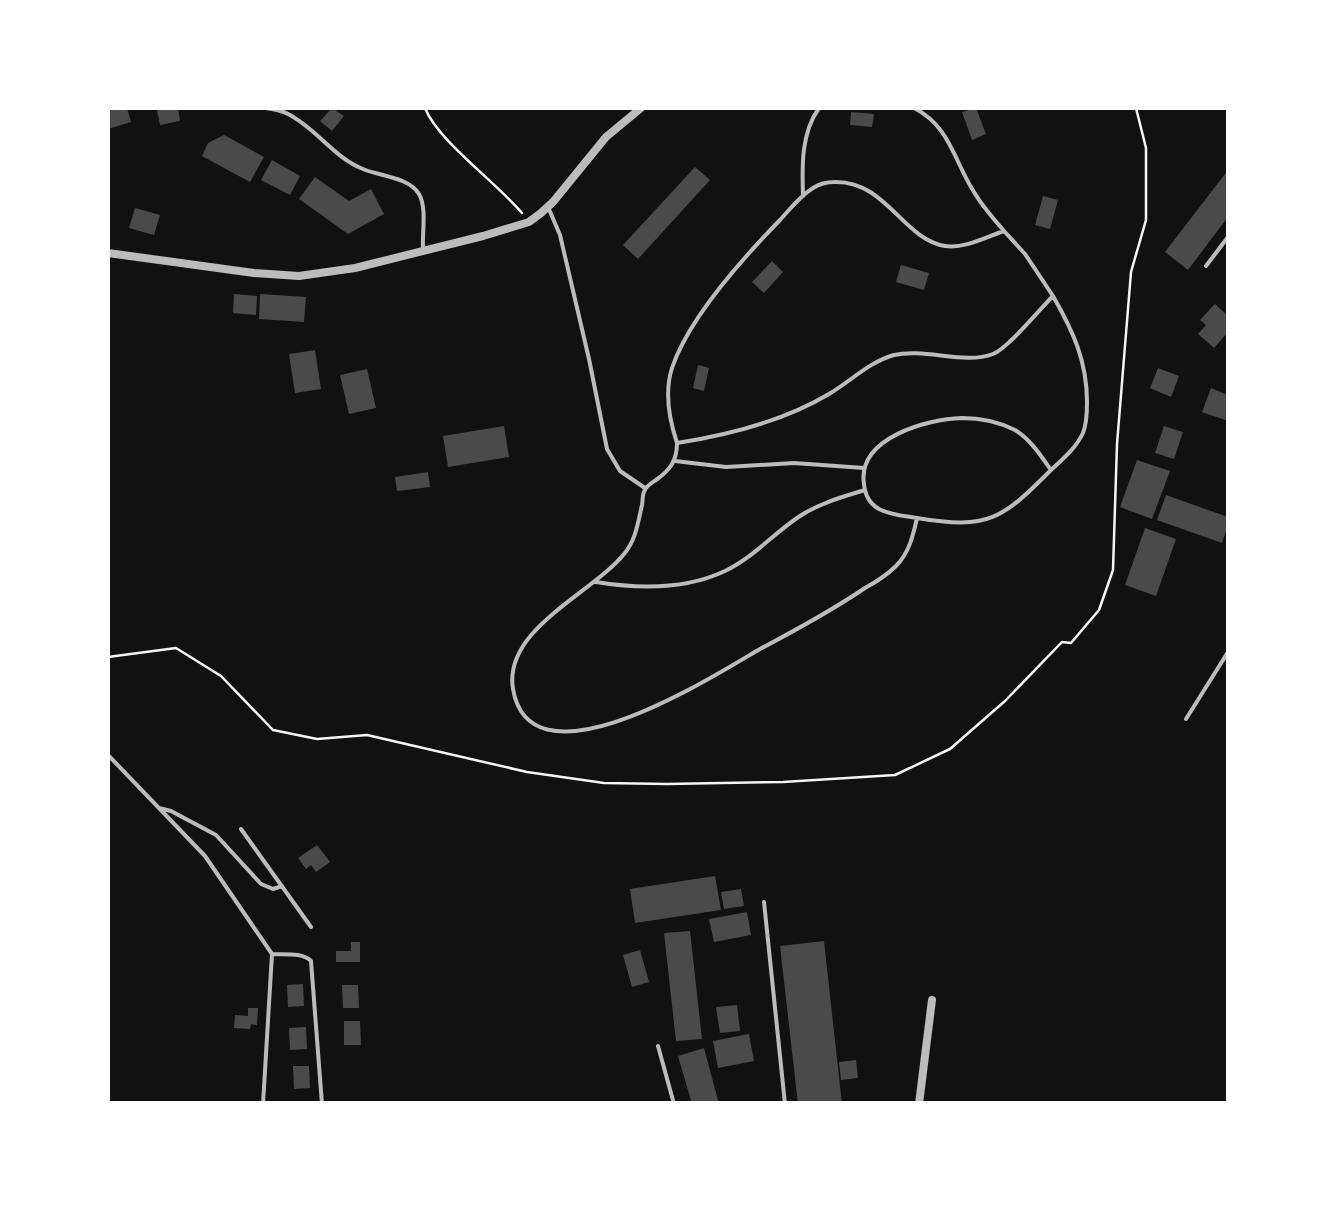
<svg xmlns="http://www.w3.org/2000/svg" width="1336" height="1211" font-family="'Alegreya Sans',sans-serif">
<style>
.building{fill:#4a4a4a}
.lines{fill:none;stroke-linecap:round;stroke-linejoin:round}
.path{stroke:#f5f5f5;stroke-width:2.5}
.service{stroke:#bcbcbc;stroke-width:4}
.minor{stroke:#bcbcbc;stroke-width:8}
</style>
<rect width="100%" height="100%" fill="#111"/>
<path class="building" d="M 108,108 L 127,108 L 131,122 L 108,129 Z
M 167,108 L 178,108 L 180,121 L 160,125 L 157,110 Z
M 332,108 L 344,116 L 332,131 L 320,121 Z
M 976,108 L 986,134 L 972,140 L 962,112 Z
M 851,112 L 874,114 L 872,127 L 850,125 Z
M 224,135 L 264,157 L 250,182 L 202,156 L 208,143 Z
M 272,160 L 300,176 L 290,195 L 261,180 Z
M 695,167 L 710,180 L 638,259 L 623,245 Z
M 1228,170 L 1228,217 L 1188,270 L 1165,252 Z
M 315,177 L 349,201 L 371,189 L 384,214 L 348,234 L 299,199 Z
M 1043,196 L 1058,200 L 1050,229 L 1035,225 Z
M 135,208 L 160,215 L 154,235 L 129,228 Z
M 772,261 L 783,272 L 764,293 L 752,282 Z
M 901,265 L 929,273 L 924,290 L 896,282 Z
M 234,294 L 257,296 L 256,315 L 233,313 Z
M 260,294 L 306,297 L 304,322 L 259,319 Z
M 1215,304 L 1228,316 L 1228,332 L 1214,348 L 1198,334 L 1206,325 L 1200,320 Z
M 315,350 L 321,389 L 295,393 L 289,354 Z
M 698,365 L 709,368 L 704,391 L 693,388 Z
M 1158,368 L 1179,376 L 1171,397 L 1150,388 Z
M 367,369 L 376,408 L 349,414 L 340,375 Z
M 1211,388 L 1228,395 L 1228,421 L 1202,412 Z
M 504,426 L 509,457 L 448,467 L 443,436 Z
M 1164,426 L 1183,432 L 1174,459 L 1155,453 Z
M 1137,460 L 1170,471 L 1152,519 L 1120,507 Z
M 428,472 L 430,487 L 397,491 L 395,477 Z
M 1166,495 L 1228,517 L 1228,524 L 1222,543 L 1157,520 Z
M 1145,528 L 1176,539 L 1156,596 L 1125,585 Z
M 317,845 L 330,862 L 316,872 L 311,865 L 306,869 L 298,858 Z
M 715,876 L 721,910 L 635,923 L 630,889 Z
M 741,889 L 744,906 L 724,909 L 721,892 Z
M 747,912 L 751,935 L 714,942 L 709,919 Z
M 690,931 L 702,1039 L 676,1041 L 664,933 Z
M 824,941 L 842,1104 L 798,1104 L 780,946 Z
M 351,942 L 360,942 L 360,962 L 336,962 L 336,951 L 351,951 Z
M 640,950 L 649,982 L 632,987 L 623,955 Z
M 303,984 L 304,1006 L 288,1007 L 287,985 Z
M 342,985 L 358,985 L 359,1008 L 343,1008 Z
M 737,1005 L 740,1031 L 720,1033 L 716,1007 Z
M 248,1008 L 258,1008 L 257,1025 L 251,1024 L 250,1029 L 234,1028 L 235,1015 L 248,1016 Z
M 344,1021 L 360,1021 L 361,1045 L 344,1045 Z
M 306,1027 L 307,1049 L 290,1050 L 289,1028 Z
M 749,1034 L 754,1061 L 718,1068 L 713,1041 Z
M 704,1048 L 719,1104 L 692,1104 L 678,1056 Z
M 856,1060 L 858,1078 L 841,1080 L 839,1062 Z
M 293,1066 L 309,1066 L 310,1088 L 294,1089 Z"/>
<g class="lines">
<path class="path" d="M 425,108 C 438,141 496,182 522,213
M 108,657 L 176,648 L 221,676 L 273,730 L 317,739 L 367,735 L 527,772 L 604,783 L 667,784 L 783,782 L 895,775 L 950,749 L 1005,701 L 1062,642 L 1071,643 L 1099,610 L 1113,570 L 1117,444 L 1131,272 L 1146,220 L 1146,148 L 1136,108"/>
<path class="service" d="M 265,108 C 273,109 281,110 288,114 C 316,128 333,157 363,169 C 379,176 409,177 419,194 C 427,208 422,232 423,248
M 914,108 C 950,126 954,161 974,192 C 982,206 993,218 1004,231
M 803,196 C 802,166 801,133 819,108
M 548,207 L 560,235 L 589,359 L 607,449 L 620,471 L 645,488
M 1206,266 L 1228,237
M 1053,296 C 1073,331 1087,361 1087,402 C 1087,412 1087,423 1083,433 C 1076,448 1063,459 1051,470 C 1041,456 1030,439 1015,430 C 999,422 980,418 962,418 C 927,419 857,438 864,484 C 865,495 870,504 879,509 C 890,515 905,516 917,518 C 913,536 909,553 896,566 C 887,575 876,582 865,588 C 831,611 796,630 760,649 C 715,675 531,794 513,689 C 503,629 593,593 624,554 C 636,540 638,522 642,505 C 643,500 642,494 645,490 C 646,486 653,482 656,480 C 670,470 677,461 677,443 C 728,435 784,421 829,394 C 851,381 869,362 894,355 C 925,348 965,365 993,354 C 1008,348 1039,310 1053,296 Z
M 677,443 C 669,419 664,393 672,368 C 689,317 743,258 780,220 C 790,209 800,196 813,188 C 819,184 828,182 835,182 C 886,181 903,239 945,246 C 964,249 986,237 1004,231 L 1025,254 L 1053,296
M 675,461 L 726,467 L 794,463 L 864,468
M 917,518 C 989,530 1002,519 1051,470
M 596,582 C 639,589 685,590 725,571 C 754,557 774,533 800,516 C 820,503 842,497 865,490
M 1186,719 L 1228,652
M 108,755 L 205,856 L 272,954
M 159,808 L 171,811 L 216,835 L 261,884 L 273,889 L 282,886
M 241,829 L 311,927
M 764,902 L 785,1104
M 272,954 C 284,955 302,952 311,961 L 322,1104
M 658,1046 L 674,1104
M 263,1104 L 272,954"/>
<path class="minor" d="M 108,253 L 254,273 L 299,276 L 355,268 L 483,236 L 529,222 L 541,213 L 553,202 L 606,137 L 641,108
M 919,1104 L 932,1000"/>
</g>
<rect width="1336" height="1211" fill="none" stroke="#ffffff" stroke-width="220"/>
</svg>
